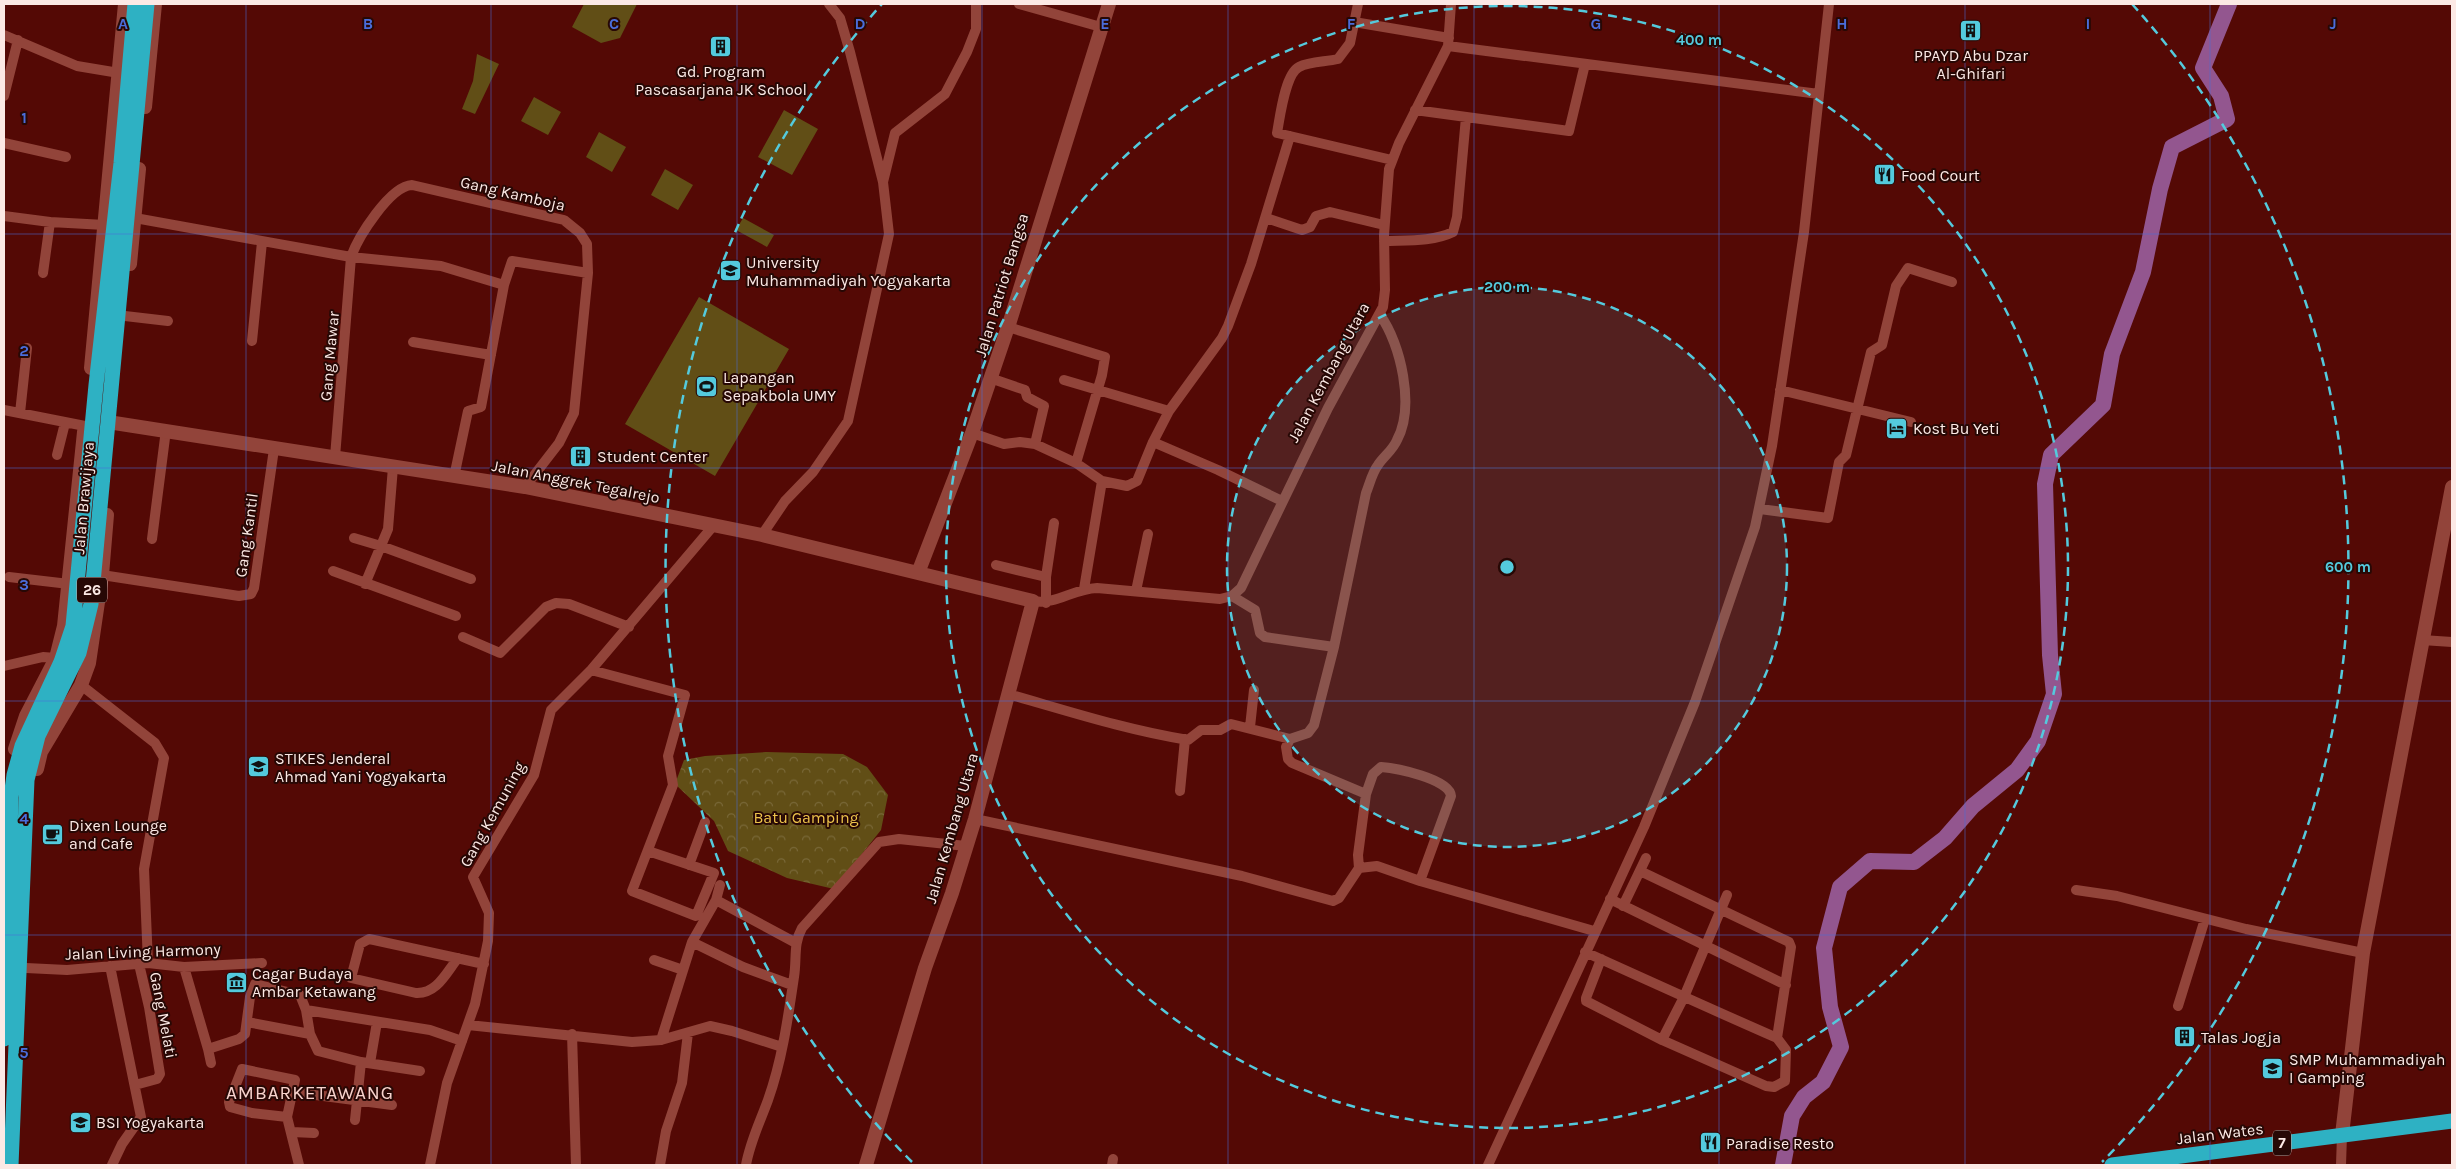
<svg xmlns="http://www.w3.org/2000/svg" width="2456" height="1169" font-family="Karla,sans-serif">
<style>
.green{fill:#614e16}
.forest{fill:url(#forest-crowns)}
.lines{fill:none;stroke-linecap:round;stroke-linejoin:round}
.river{stroke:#93568f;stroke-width:16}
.street{stroke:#92443a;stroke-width:10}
.secondary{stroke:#92443a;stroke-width:14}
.highway{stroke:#2eb1c3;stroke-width:15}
.grid{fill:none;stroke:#4a6ddb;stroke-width:1;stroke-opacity:0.55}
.ring{fill:none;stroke:#54cadd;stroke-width:2.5;stroke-dasharray:9 6}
.labels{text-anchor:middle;stroke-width:4;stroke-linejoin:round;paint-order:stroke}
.shield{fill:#270805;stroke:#bca6a2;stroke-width:1}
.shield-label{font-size:15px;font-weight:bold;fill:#fce9e5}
.poi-label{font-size:16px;fill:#fce9e5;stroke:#270805;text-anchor:start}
.street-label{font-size:16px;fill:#fce9e5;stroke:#270805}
.park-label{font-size:16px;fill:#edc34b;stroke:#270805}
.quarter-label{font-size:19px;letter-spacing:1px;fill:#f8d3cd;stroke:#270805}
.grid-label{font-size:16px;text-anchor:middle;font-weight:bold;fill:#4a6ddb;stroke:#270805;stroke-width:4;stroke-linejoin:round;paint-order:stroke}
.centre{fill:#54cadd;stroke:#270805;stroke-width:2.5}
.ring-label{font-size:15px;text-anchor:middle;font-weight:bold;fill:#54cadd;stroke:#270805;stroke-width:4;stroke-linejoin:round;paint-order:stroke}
</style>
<defs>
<pattern id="forest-crowns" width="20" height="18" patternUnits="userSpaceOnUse" patternTransform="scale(1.25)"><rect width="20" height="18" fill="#614e16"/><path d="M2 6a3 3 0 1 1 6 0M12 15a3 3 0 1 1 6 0" fill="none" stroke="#796838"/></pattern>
</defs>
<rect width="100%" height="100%" fill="#540905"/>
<path class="green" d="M 584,4 L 637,4 L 620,38 L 601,43 L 572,27 Z
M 477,54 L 499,64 L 475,114 L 462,109 L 473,81 Z
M 534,97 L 561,112 L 548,135 L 521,121 Z
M 784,110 L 818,129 L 792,175 L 758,157 Z
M 599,132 L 626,147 L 612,172 L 586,157 Z
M 665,169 L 693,185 L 678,210 L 651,195 Z
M 743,218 L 774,235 L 767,247 L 736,230 Z
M 699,297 L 789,349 L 715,476 L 625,424 Z"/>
<path class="forest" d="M 766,752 L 843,754 L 867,767 L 888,795 L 881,830 L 834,889 L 787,878 L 728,851 L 714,821 L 675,784 L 684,760 L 705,756 Z"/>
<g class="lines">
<path class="river" d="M 1783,1165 L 1792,1116 L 1804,1097 L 1823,1082 L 1841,1047 L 1830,1007 L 1824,948 L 1840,887 L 1870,861 L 1914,862 L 1945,838 L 1973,806 L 2017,770 L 2038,741 L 2054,694 L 2050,655 L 2045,484 L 2051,455 L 2103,405 L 2112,354 L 2143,272 L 2160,189 L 2172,147 L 2227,119 L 2221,96 L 2203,68 L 2229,4"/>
<path class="street" d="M 1019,4 L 1101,27
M 1358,4 L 1350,43 L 1338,59 C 1326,62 1310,61 1299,67 C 1285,74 1280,117 1277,133 L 1392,160
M 1354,22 L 1449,38
M 4,35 L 77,66 L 119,73
M 1448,46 L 1819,94
M 4,96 L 18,40
M 1415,110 L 1569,131 L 1585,64
M 4,143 L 66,157
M 883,182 L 895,133 L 945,94 L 967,52 L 976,29 L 976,4
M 4,216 L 50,222 L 105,225
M 135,218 L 351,257 L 441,266 L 504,285
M 1266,218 L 1302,230 L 1310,227 L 1316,216 L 1330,212 L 1384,225
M 1384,241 C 1405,240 1433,242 1453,232 L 1457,217 L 1466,117
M 43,273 L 50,222
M 125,316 L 168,321
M 1008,327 L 1105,357 L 1102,375 L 1076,463
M 252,341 L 262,242
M 413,342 L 491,355
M 990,378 L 1025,390 L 1027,397 L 1044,406 L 1035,444
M 1064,380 L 1169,411
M 1780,390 L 1911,422
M 4,410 L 85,426
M 20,413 L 27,348
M 972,433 L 1004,444 L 1020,442 L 1035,444 L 1076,463 L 1102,481
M 1153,442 L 1218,470 L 1282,501
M 57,455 L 65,423
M 335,457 L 351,257 C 358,237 390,186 412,185 L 564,220 L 580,233 L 587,244 L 588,273 L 574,413 L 559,443 L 525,487
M 454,477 L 468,411 L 481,407 L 504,285 L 512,261 L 588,273
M 1760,509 L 1828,518 L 1839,462 L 1846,455 L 1871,352 L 1882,345 L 1896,286 L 1908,268 L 1952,282
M 762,535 L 785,501 L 813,472 L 848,421 L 889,234 L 883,182 L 850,52 L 840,18 L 829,4
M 354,538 L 381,546 L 471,579
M 152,539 L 166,430
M 996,565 L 1046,577
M 333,571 L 456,616
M 102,575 L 239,596 L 251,594 L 254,588 L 274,449
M 9,577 L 69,584
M 365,584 L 388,529 L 393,467
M 1084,589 L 1102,481 L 1127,486 L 1137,481 L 1153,442 L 1169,411 L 1222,338 L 1228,326 L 1251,264 L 1290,136
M 1136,591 L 1148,534
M 1232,596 L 1255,610 L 1260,633 L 1265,637 L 1334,647
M 1033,601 C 1057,605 1072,589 1097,588 L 1220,599 L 1232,596 L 1241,588 L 1328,408 L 1383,307 L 1385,290 L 1384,235 L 1389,169 L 1399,143 L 1448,46 L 1451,4
M 1046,603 L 1046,577 L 1054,523
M 463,637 L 500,653 L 546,607 L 556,603 L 569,604 L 629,627
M 2422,640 L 2452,642
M 4,666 L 43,657 L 56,658
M 591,670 L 685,695 L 668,756 L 673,785 L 632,891 L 696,916 L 714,873 L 648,851
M 81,685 L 155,743 L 164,758 L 144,869 L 148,963
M 1008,694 C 1068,711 1126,730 1188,740 L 1201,730 L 1220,730 L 1231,724 L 1290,739
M 1250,727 L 1254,690
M 1180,791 L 1185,739
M 1366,794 L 1373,774 L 1381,767 C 1396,768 1450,779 1451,796 L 1420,881
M 975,819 L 1242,876 L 1333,901 L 1339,898 L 1359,868 L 1377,866 L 1420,881 L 1594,931
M 689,865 L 705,822
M 1359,868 L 1358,855 L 1366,794 L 1292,763 L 1288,759 L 1286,747 L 1290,739 L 1308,733 L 1314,725 L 1334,647 L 1366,493 C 1370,483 1372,473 1378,465 C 1384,456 1393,450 1397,440 C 1415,407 1401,344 1380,315
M 1640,871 L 1789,942 L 1791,947 L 1777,1038
M 2076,890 L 2117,896 L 2246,929 L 2363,953
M 1610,899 L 1786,985
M 716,900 L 796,943
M 1623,906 L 1646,858
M 692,942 L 716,900 L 720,885
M 1585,952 C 1649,981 1713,1010 1777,1038 L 1786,1050 L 1785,1081 L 1774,1087 L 1766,1086 L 1662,1040 L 1586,1001 L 1586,998 L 1601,959
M 458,958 C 446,973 437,994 416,993 L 351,978 L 360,944 L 369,939 L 374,940 L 484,964
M 654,960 L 683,970
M 110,966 L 141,1117 L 122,1144 L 112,1165
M 184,967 L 208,1049 L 239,1039 L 245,1034 L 250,997 L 255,984 L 300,995 L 306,1010
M 26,968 L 67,970 L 148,963 L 184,967 L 262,963
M 2178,1006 L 2205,919
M 247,1022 L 310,1034
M 468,1025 L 632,1042 L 661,1040 L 710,1026 L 732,1031 L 782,1047
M 572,1034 L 576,1165
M 661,1040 L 692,942 L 743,967 L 792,985
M 1662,1040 L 1684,997 L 1727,895
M 208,1049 L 211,1063
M 361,1062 L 420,1071
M 370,1063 L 377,1022
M 135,1085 L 157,1079 L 160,1074 L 149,1007 L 139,964
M 293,1092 L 392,1105
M 287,1117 L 252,1113 L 230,1107 L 229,1102 L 242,1069 L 295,1080 L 287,1117 L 299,1165
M 355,1120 L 361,1062 L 318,1051 L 310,1034 L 306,1010 L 430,1030 L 462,1041
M 292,1132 L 314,1133
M 430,1165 L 447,1083 L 475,1004 L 488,941 L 489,913 L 473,877 L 534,775 L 551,710 L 591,670 L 714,525
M 660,1165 L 666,1131 L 682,1083 L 688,1033
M 746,1165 C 750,1142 760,1122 768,1100 C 782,1061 788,1018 794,977 C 797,959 793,944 802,928 L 879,842 L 899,839 L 966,846
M 1112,1165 L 1113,1159
M 1488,1165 L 1644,827 L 1695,702 L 1755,527 L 1772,446 L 1804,232 L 1829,4
M 2341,1165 L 2342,1135"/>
<path class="secondary" d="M 145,107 L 155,4
M 130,264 L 139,169
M 91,368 L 125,4
M 108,422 L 525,487 L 762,535 L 1033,601 L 975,819 L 952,893 L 925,968 L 866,1165
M 918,573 L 972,433 L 1010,321 L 1109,4
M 15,749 L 26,716 L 56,658 L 64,626 L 84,432
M 37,769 L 41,752 L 81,685 L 89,663 L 102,575 L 107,515
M 2342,1135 L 2363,953 L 2452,487"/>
<path class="highway" d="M 4,1039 L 11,797 L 14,775 L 22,746 L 61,662 L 73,626 L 96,385 L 121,163 L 135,4
M 11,1165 L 27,780 L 38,736 L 79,653 L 91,604 L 147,4
M 2112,1165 L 2452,1121"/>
</g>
<path class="grid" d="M 246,4 L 246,1165M 491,4 L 491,1165M 737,4 L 737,1165M 982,4 L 982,1165M 1228,4 L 1228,1165M 1474,4 L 1474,1165M 1719,4 L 1719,1165M 1965,4 L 1965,1165M 2210,4 L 2210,1165M 4,234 L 2452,234M 4,468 L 2452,468M 4,701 L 2452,701M 4,935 L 2452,935"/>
<circle cx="1507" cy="567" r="280" fill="#54cadd" fill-opacity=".12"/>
<g class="ring">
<circle cx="1507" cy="567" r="280"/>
<circle cx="1507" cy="567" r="561"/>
<path d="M912 1162A841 841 0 0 1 882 4M2132 4A841 841 0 0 1 2102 1162"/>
</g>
<defs>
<symbol id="building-square" viewBox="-11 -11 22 22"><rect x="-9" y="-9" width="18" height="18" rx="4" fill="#54cadd" stroke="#270805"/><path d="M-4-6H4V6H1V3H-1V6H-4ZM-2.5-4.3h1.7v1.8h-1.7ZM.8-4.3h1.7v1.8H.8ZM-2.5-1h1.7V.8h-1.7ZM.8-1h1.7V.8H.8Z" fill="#111"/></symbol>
<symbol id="restaurant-square" viewBox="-11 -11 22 22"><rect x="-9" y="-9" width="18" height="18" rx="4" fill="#54cadd" stroke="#270805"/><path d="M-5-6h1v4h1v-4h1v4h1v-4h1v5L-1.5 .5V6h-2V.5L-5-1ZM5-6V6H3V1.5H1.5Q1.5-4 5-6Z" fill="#111"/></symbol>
<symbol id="university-square" viewBox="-11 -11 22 22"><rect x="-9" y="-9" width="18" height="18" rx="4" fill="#54cadd" stroke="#270805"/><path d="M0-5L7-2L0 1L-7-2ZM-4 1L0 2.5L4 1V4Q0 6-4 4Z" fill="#111"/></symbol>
<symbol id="stadium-square" viewBox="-11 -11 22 22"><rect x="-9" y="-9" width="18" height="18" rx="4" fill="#54cadd" stroke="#270805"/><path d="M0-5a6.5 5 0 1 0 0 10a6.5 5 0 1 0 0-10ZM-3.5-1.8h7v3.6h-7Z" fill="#111"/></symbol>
<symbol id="hotel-square" viewBox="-11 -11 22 22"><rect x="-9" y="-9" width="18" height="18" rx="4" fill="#54cadd" stroke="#270805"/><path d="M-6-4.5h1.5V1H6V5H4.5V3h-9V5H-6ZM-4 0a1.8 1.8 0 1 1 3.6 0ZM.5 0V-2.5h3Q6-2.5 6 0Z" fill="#111"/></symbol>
<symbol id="cafe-square" viewBox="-11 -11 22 22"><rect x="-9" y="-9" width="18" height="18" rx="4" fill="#54cadd" stroke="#270805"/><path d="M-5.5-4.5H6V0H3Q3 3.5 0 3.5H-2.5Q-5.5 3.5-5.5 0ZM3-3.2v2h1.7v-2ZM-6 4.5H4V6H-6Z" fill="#111"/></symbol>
<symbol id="museum-square" viewBox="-11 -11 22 22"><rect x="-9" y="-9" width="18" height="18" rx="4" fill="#54cadd" stroke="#270805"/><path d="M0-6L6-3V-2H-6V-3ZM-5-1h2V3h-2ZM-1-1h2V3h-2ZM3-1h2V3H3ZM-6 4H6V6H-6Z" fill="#111"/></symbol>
<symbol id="school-square" viewBox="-11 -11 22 22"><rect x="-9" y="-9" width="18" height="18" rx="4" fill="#54cadd" stroke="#270805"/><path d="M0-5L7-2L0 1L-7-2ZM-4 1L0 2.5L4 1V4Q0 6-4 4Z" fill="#111"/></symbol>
</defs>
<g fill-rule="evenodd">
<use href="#building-square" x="1958" y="18" width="25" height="25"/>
<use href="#building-square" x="708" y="34" width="25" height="25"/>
<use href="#restaurant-square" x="1872" y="162" width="25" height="25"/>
<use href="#university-square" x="718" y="258" width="25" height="25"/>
<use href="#stadium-square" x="694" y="374" width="25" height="25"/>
<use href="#hotel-square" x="1884" y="416" width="25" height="25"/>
<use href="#building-square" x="568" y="444" width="25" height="25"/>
<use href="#university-square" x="246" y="754" width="25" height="25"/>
<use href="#cafe-square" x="40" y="822" width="25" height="25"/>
<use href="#museum-square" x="224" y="970" width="25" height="25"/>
<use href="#building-square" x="2172" y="1024" width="25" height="25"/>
<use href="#school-square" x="2260" y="1056" width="25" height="25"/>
<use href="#university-square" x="68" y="1110" width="25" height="25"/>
<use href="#restaurant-square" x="1698" y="1130" width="25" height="25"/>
</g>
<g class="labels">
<g class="shield">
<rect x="77" y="577.5" width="30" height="25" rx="4"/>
<rect x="2273" y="1130.5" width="18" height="25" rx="4"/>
</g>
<g class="shield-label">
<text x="92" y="595">26</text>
<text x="2282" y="1148">7</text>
</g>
<g class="poi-label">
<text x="1971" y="61" text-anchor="middle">PPAYD Abu Dzar<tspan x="1971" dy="18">Al-Ghifari</tspan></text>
<text x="721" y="77" text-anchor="middle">Gd. Program<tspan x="721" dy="18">Pascasarjana JK School</tspan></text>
<text x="1901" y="181">Food Court</text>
<text x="746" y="268">University<tspan x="746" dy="18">Muhammadiyah Yogyakarta</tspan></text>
<text x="723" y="383">Lapangan<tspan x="723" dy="18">Sepakbola UMY</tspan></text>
<text x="1913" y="434">Kost Bu Yeti</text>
<text x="597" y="462">Student Center</text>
<text x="275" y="764">STIKES Jenderal<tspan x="275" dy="18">Ahmad Yani Yogyakarta</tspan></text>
<text x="69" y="831">Dixen Lounge<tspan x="69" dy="18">and Cafe</tspan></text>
<text x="252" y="979">Cagar Budaya<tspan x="252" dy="18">Ambar Ketawang</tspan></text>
<text x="2201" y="1043">Talas Jogja</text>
<text x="2289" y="1065">SMP Muhammadiyah<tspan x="2289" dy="18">I Gamping</tspan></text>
<text x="96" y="1128">BSI Yogyakarta</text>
<text x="1726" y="1149">Paradise Resto</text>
</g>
<g class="street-label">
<text transform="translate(513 193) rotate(13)" y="6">Gang Kamboja</text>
<text transform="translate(1001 285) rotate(-73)" y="6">Jalan Patriot Bangsa</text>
<text transform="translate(329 356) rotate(-85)" y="6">Gang Mawar</text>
<text transform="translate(1328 372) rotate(-62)" y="6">Jalan Kembang Utara</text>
<text transform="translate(576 481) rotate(11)" y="6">Jalan Anggrek Tegalrejo</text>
<text transform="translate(83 498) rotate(-85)" y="6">Jalan Brawijaya</text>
<text transform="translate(246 535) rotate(-82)" y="6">Gang Kantil</text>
<text transform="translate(492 814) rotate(-61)" y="6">Gang Kemuning</text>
<text transform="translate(951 828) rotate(-74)" y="6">Jalan Kembang Utara</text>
<text transform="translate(143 951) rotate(-2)" y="6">Jalan Living Harmony</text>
<text transform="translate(164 1015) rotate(79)" y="6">Gang Melati</text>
<text transform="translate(2220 1133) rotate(-7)" y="6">Jalan Wates</text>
</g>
<g class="park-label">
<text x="806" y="823">Batu Gamping</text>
</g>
<g class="quarter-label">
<text x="310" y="1099">AMBARKETAWANG</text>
</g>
</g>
<g class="grid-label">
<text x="123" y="29">A</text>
<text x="368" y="29">B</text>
<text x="614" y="29">C</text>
<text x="860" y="29">D</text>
<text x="1105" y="29">E</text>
<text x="1351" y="29">F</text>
<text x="1596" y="29">G</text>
<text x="1842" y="29">H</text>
<text x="2088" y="29">I</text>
<text x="2333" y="29">J</text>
<text x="24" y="123">1</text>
<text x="24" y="356">2</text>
<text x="24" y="590">3</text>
<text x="24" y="824">4</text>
<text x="24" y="1058">5</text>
</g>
<circle cx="1507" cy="567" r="8" class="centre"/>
<g class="ring-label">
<text x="1699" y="45">400 m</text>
<text x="1507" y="292">200 m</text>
<text x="2348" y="572">600 m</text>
</g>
<rect width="2456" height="1169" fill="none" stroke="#fce9e5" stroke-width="10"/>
</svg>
